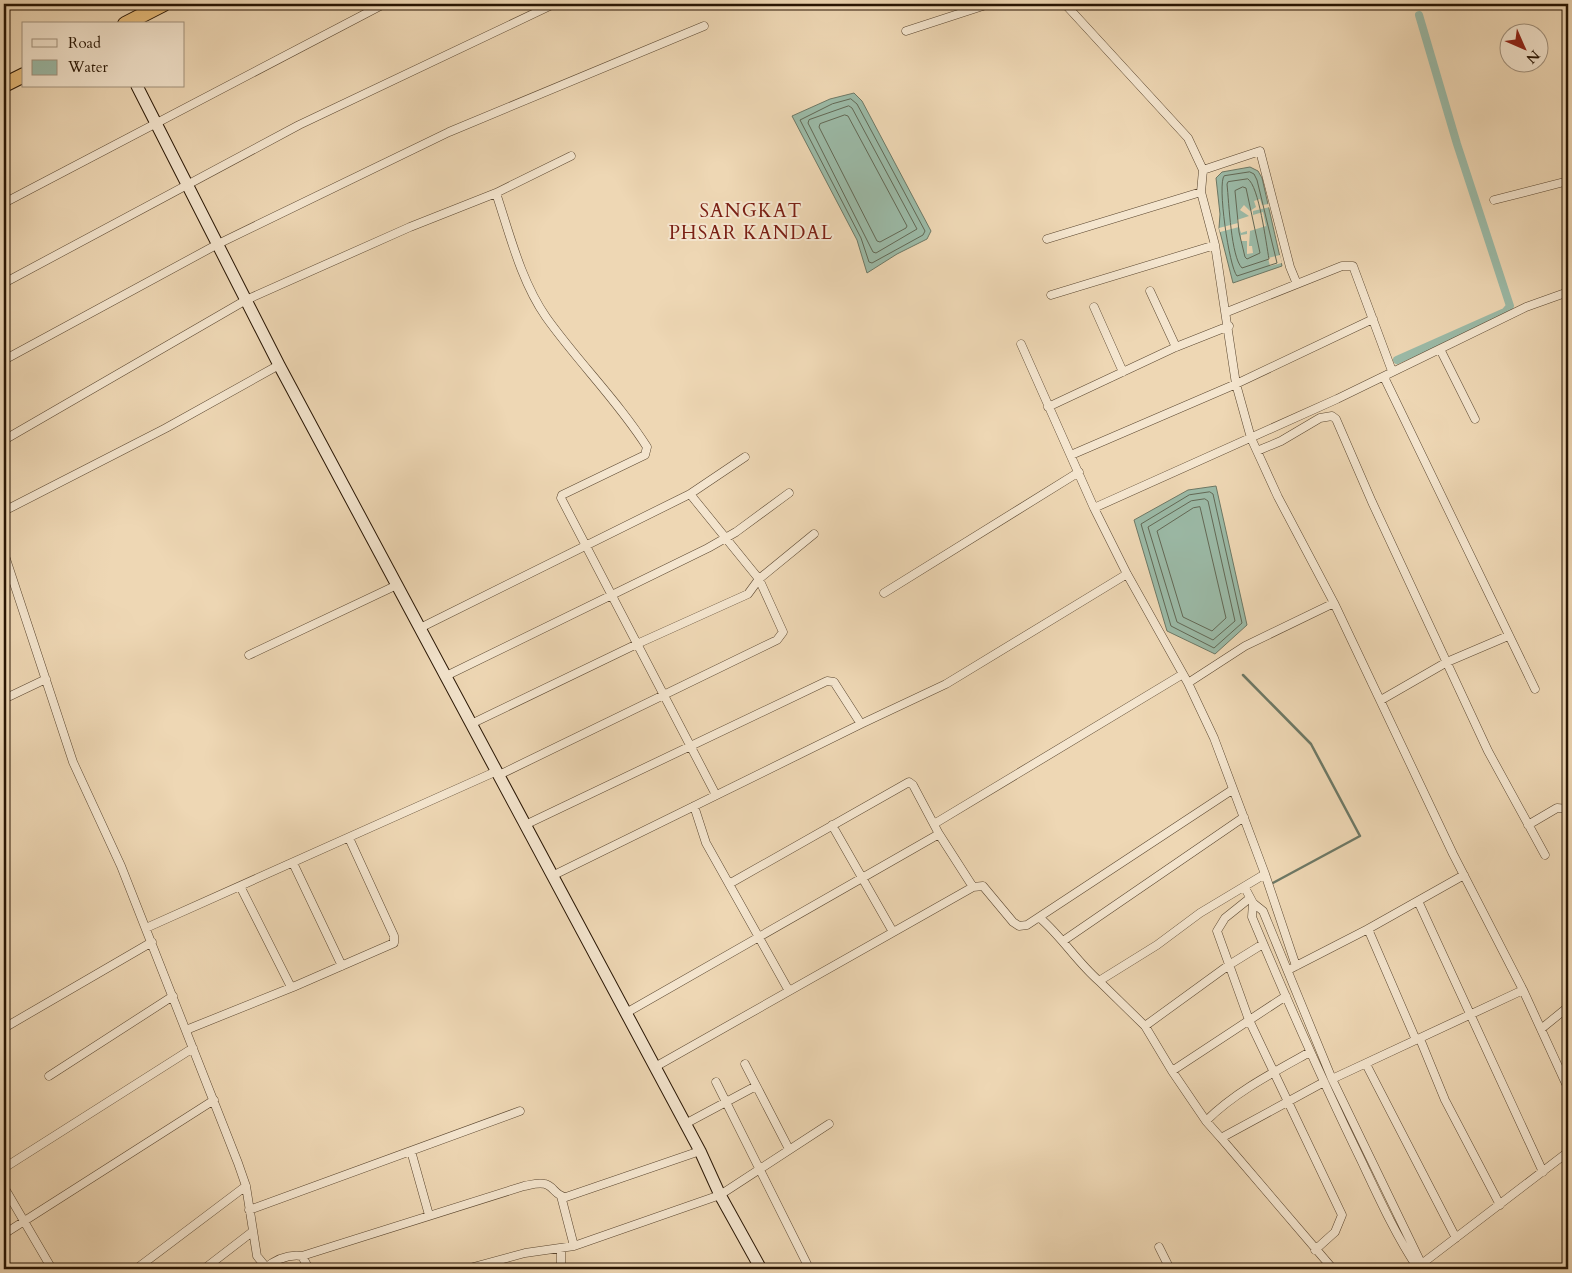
<svg xmlns="http://www.w3.org/2000/svg" width="1572" height="1273" font-family="Cardo,serif">
<style>
.water{fill:#9bbaa7;stroke:#6d7865}
.pier{fill:#eed7b4}
.lines{fill:none;stroke-linecap:round;stroke-linejoin:round}
.shore{stroke:#626855;stroke-width:1}
.stream{stroke:#6d7865;stroke-width:2.5}
.canal{stroke:#9bbaa7;stroke-width:8}
.street-casing{stroke:#5a462f;stroke-width:9}
.secondary-casing{stroke:#281503;stroke-width:13}
.highway-casing{stroke:#281503;stroke-width:16}
.street{stroke:#f4e5ce;stroke-width:8}
.secondary{stroke:#f4e5ce;stroke-width:11}
.highway{stroke:#e7bc7a;stroke-width:14}
.labels{text-anchor:middle;stroke-width:4;stroke-linejoin:round;paint-order:stroke}
.quarter-label{font-size:19px;letter-spacing:1px;fill:#7a1f14;stroke:#f4e5ce}
</style>
<rect width="100%" height="100%" fill="#eed7b4"/>
<filter id="stains"><feTurbulence type="fractalNoise" baseFrequency=".004" numOctaves="4"/><feColorMatrix values="0 0 0 0 .2 0 0 0 0 .09 0 0 0 0 .02 0 0 0 .5 -.17"/></filter>
<radialGradient id="worn" r=".72"><stop offset=".6" stop-color="#630" stop-opacity="0"/><stop offset="1" stop-color="#630" stop-opacity=".3"/></radialGradient>
<path class="water" d="M 854,93 L 862,101 L 931,231 L 927,239 L 897,254 L 867,273 L 857,240 L 792,116 L 830,99 Z
M 1250,167 L 1258,171 L 1262,178 L 1282,266 L 1233,283 L 1219,228 L 1220,214 L 1216,178 L 1222,172 Z
M 1216,486 L 1247,625 L 1215,654 L 1167,631 L 1134,520 L 1188,490 Z"/>
<path class="pier" d="M 1260,199 L 1262,205 L 1269,204 L 1270,207 L 1253,211 L 1253,215 L 1263,212 L 1266,226 L 1250,231 L 1249,246 L 1252,246 L 1253,253 L 1247,254 L 1247,241 L 1241,241 L 1241,235 L 1247,234 L 1247,231 L 1241,233 L 1239,227 L 1220,232 L 1219,228 L 1238,223 L 1237,220 L 1249,216 L 1240,210 L 1244,205 L 1250,211 L 1256,207 L 1254,201 Z
M 1280,255 L 1282,263 L 1270,266 L 1268,258 Z"/>
<g class="lines">
<path class="shore" d="M 851,99 L 857,104 L 925,231 L 923,235 L 872,263 L 869,262 L 861,238 L 800,120 L 832,104 Z
M 849,106 L 852,108 L 917,229 L 876,253 L 873,252 L 808,123 L 809,120 Z
M 845,115 L 848,116 L 907,226 L 906,228 L 880,242 L 877,241 L 819,127 L 820,124 Z
M 1250,172 L 1254,174 L 1257,180 L 1277,263 L 1237,276 C 1229,267 1217,183 1224,176 Z
M 1248,179 C 1259,186 1266,243 1269,259 L 1242,268 C 1231,257 1229,203 1227,184 L 1228,182 Z
M 1243,187 L 1246,188 L 1260,253 L 1247,259 L 1245,257 L 1239,232 L 1235,191 Z
M 1210,492 L 1213,494 L 1242,623 L 1214,648 L 1171,626 L 1141,524 L 1189,495 Z
M 1205,499 L 1208,501 L 1235,621 L 1213,640 L 1177,622 L 1148,527 L 1191,501 Z
M 1200,507 L 1226,618 L 1212,631 L 1183,617 L 1157,531 L 1193,508 Z"/>
<path class="stream" d="M 1243,675 L 1311,744 L 1360,836 L 1271,884"/>
<path class="canal" d="M 1397,360 L 1505,312 L 1510,306 L 1457,144 L 1419,15"/>
<defs>
<path id="street" d="M 1065,4 L 1188,138 L 1203,170 L 1201,192 L 1215,245 L 1236,384 L 1251,438 L 1278,497 L 1334,603 L 1453,854 L 1523,990 L 1568,1088
M 906,31 L 989,4
M 1203,170 L 1260,151 L 1290,267 L 1297,284
M 496,193 C 510,235 521,281 546,317 C 578,362 618,401 647,447 L 645,455 L 562,495 L 561,498 L 716,795
M 1494,200 L 1568,181
M 4,203 L 384,4
M 1047,239 L 1201,192
M 4,283 L 299,125 L 554,4
M 1150,291 L 1176,347
M 1051,295 L 1215,245
M 1094,307 L 1123,372
M 1227,312 L 1342,266 L 1353,266 L 1392,371
M 1021,344 L 1094,508 L 1127,574 L 1188,683 L 1214,738 L 1265,874
M 1440,349 L 1475,419
M 4,360 L 218,244 L 449,132 L 704,26
M 1384,377 L 1535,689
M 1048,407 L 1176,347 L 1229,326
M 4,440 L 246,300 L 410,227 L 496,193 L 571,156
M 1257,451 L 1281,441 L 1320,418 L 1332,416 L 1336,419 L 1372,502 L 1488,751 L 1545,855
M 1071,455 L 1236,384 L 1373,319
M 1094,508 L 1337,399 L 1526,307 L 1568,292
M 4,511 L 166,428 L 279,365
M 4,553 L 73,762 L 121,866 L 238,1163 L 246,1186 L 257,1256 L 266,1267
M 884,593 L 1079,472
M 420,628 L 690,494 L 745,457
M 249,655 L 397,585
M 446,676 L 708,548 L 736,532 L 789,493
M 1188,683 L 1245,646 L 1334,603
M 4,699 L 46,679
M 1381,700 L 1447,662 L 1508,636
M 471,724 L 637,644 L 748,594 L 759,579 L 814,534
M 861,724 L 946,684 L 1127,574
M 499,775 L 777,640 L 783,632 L 759,579 L 690,494
M 694,806 L 706,843 L 789,991
M 934,824 L 1183,674
M 525,825 L 827,681 L 834,682 L 861,724 L 552,876
M 832,825 L 893,932
M 1528,825 L 1557,808 L 1568,809
M 293,863 L 342,966
M 729,884 L 909,782 L 913,785 L 939,834 L 973,887
M 240,886 L 291,987
M 1245,888 L 1253,903 L 1263,911 L 1332,1079 L 1422,1265
M 1250,898 L 1225,918 L 1217,931 L 1249,1020 L 1342,1215 L 1335,1232 L 1315,1250
M 1418,901 L 1543,1172
M 1253,903 L 1252,917 C 1286,998 1322,1080 1361,1160 C 1378,1196 1395,1234 1417,1267
M 1040,918 C 1062,937 1077,962 1099,981 L 1157,945 L 1200,913 L 1265,874 L 1296,966
M 146,928 L 497,771
M 1368,929 L 1416,1040
M 1063,941 L 1244,817
M 1292,968 L 1368,929 L 1464,875
M 1099,981 L 1145,1026 L 1172,1071 L 1206,1121 L 1221,1138
M 626,1013 L 939,834
M 1145,1026 L 1229,965 L 1263,944
M 4,1028 L 152,942
M 1541,1029 L 1568,1007
M 186,1030 L 293,987 L 394,943 L 394,936 L 349,838
M 1420,1039 L 1445,1100 L 1500,1205
M 745,1064 L 789,1149
M 1366,1064 L 1456,1238
M 655,1067 L 973,887 L 983,886 L 1013,922 L 1019,926 L 1027,925 L 1232,790
M 1172,1071 L 1286,996
M 49,1076 L 173,996
M 1332,1079 L 1523,990
M 716,1082 L 807,1264
M 1324,1082 L 1221,1138 L 1333,1269
M 1206,1121 C 1235,1092 1274,1072 1310,1052
M 685,1124 L 756,1086
M 411,1151 L 429,1215
M 4,1168 L 193,1048
M 4,1187 L 52,1269
M 561,1196 L 574,1246
M 249,1210 L 520,1111
M 4,1234 L 214,1100
M 1159,1247 L 1170,1269
M 561,1248 L 561,1269
M 302,1256 L 524,1186 C 530,1185 538,1182 545,1184 C 554,1186 555,1196 566,1197 L 700,1151
M 1419,1266 L 1568,1152
M 136,1269 L 246,1186
M 204,1269 L 252,1232
M 264,1269 C 275,1260 288,1254 302,1256 L 309,1269
M 466,1269 L 525,1253 L 574,1246 L 720,1195 L 829,1124"/>
<path id="secondary" d="M 137,86 L 279,365 L 700,1151 L 720,1195 L 761,1269"/>
<path id="highway" d="M 125,24 L 164,4
M 4,85 L 24,75"/>
</defs>
<use href="#street" class="street-casing"/>
<use href="#secondary" class="secondary-casing"/>
<use href="#highway" class="highway-casing"/>
<use href="#street" class="street"/>
<use href="#secondary" class="secondary"/>
<use href="#highway" class="highway"/>
</g>
<g class="labels">
<g class="quarter-label">
<text x="751" y="217">SANGKAT<tspan x="751" dy="22">PHSAR KANDAL</tspan></text>
</g>
</g>
<rect width="1572" height="1273" fill="none" stroke="#eed7b4" stroke-width="20"/>
<rect x="5" y="5" width="1562" height="1263" fill="none" stroke="#281503" stroke-width="2.5"/>
<rect x="10" y="10" width="1552" height="1253" fill="none" stroke="#281503"/>
<rect x="22" y="22" width="162" height="65" fill="#f4e5ce" stroke="#a2927d"/>
<rect x="32" y="39" width="25" height="8" fill="#f4e5ce" stroke="#a2927d"/>
<text x="68" y="48" font-size="15" fill="#281503">Road</text>
<rect x="32" y="60" width="25" height="15" fill="#9bbaa7" stroke="#a2927d"/>
<text x="68" y="72" font-size="15" fill="#281503">Water</text>
<g transform="translate(1524 48) rotate(135)"><circle r="24" fill="#f4e5ce" stroke="#a2927d"/>
<path d="M0-4L9 19L0 12L-9 19Z" fill="#8f2418"/>
<text y="-8" font-size="14" font-weight="bold" text-anchor="middle" fill="#281503">N</text>
</g>
<rect width="100%" height="100%" filter="url(#stains)"/>
<rect width="100%" height="100%" fill="url(#worn)"/>
</svg>
